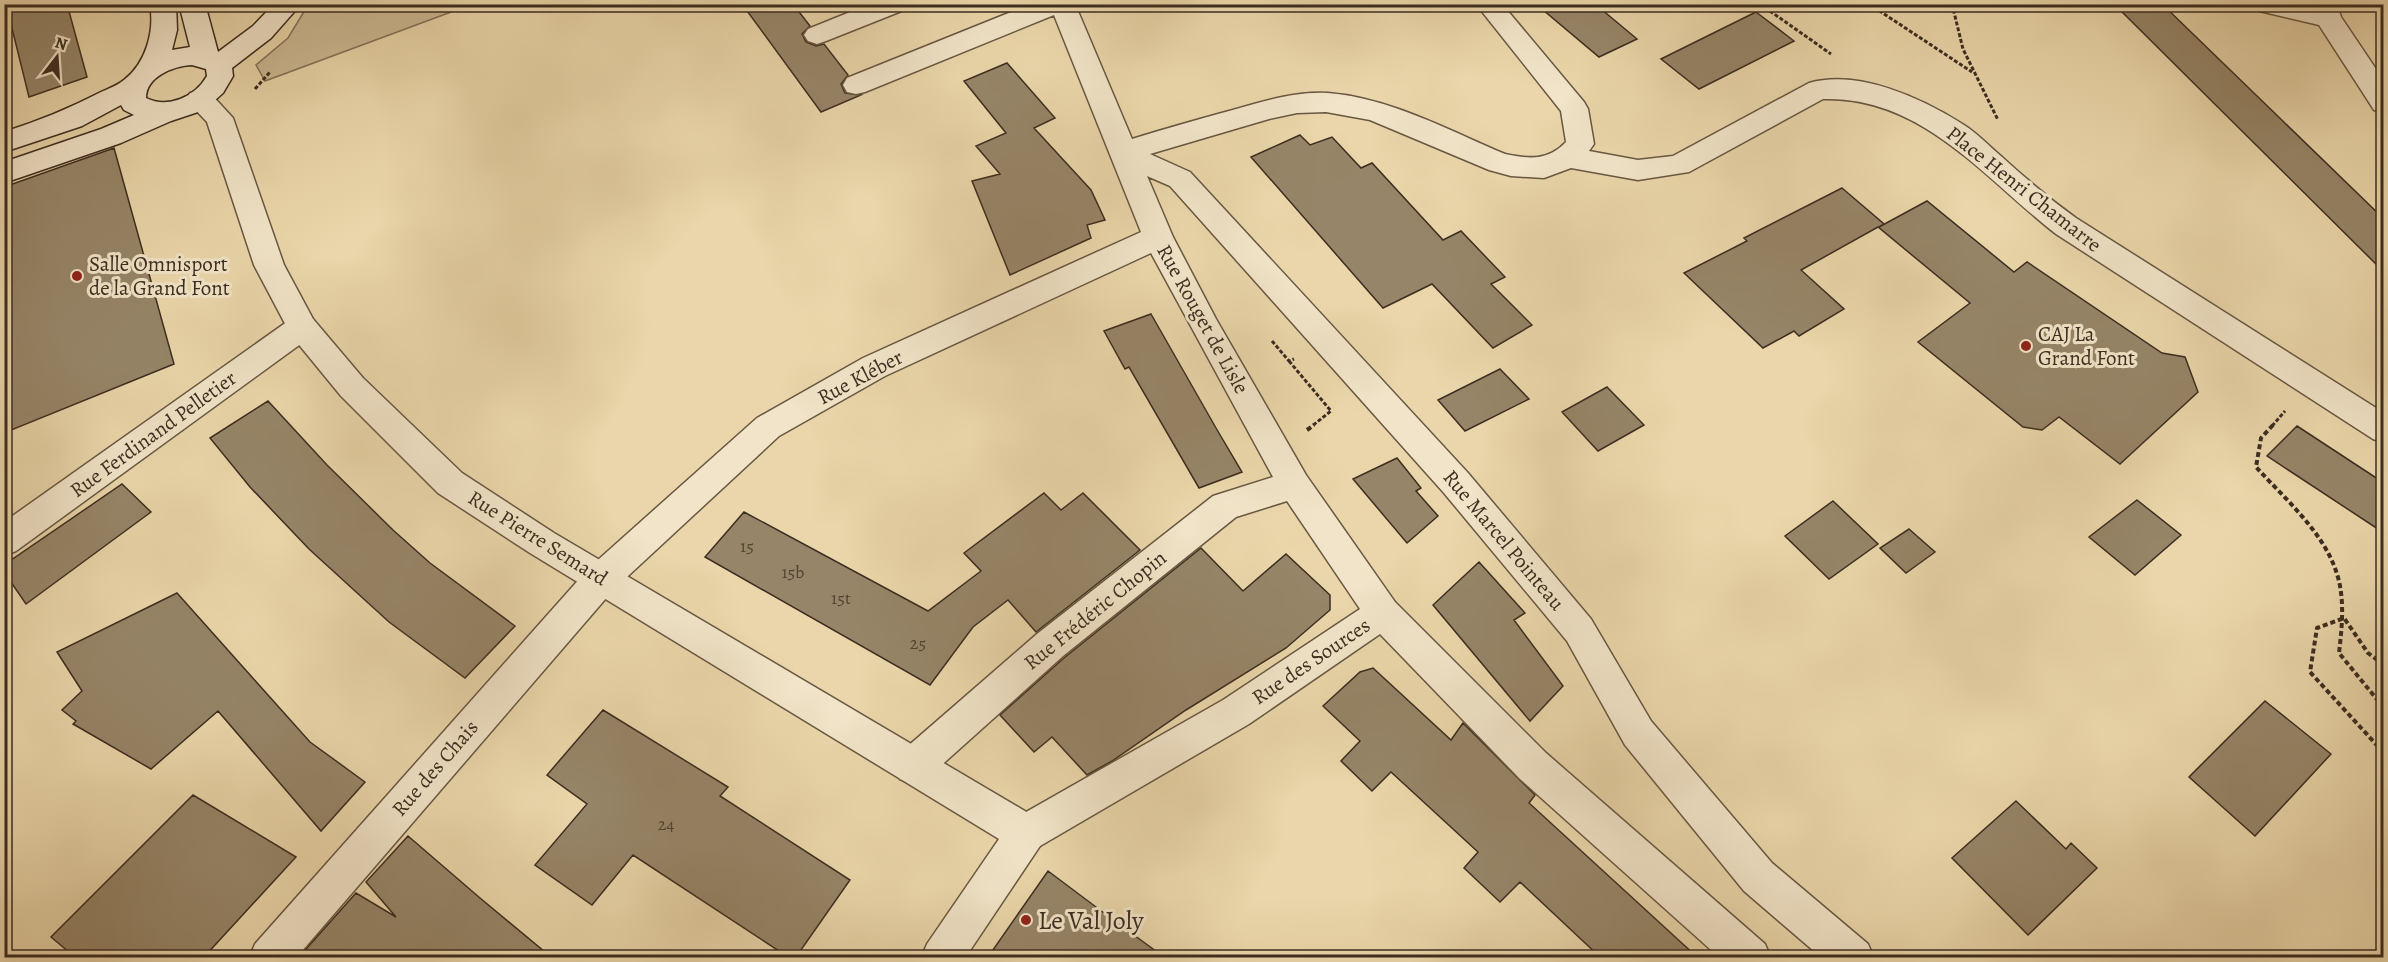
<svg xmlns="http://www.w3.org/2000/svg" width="2388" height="962" font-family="Alegreya,serif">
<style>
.green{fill:#ccb993;stroke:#84735a;stroke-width:1.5}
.building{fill:#968568;stroke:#3c2d20;stroke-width:1.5}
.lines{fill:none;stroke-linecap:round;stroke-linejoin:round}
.minor-casing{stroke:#685742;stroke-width:3}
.tertiary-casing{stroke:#685742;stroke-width:3}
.secondary-casing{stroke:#3c2d20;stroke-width:3}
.path-far1{stroke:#3c2d20;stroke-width:3;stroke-dasharray:4 2;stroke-linecap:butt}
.path{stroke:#3c2d20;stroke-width:4;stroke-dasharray:5 3;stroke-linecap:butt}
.minor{fill:#f1e4c8;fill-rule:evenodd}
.tertiary{fill:#f1e4c8;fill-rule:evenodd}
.secondary{fill:#f1e4c8;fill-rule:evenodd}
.poi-dot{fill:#8f2418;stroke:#f1e4c8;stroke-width:2}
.labels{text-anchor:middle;stroke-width:6;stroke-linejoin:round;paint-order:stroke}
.number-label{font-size:18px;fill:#524332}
.street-label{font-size:21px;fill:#3c2d20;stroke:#f1e4c8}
.poi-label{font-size:21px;fill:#3c2d20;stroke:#f1e4c8;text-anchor:start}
.near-poi-label{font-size:26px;fill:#3c2d20;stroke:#f1e4c8;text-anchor:start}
</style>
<rect width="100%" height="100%" fill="#ead6aa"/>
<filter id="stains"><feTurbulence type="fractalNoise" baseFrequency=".00333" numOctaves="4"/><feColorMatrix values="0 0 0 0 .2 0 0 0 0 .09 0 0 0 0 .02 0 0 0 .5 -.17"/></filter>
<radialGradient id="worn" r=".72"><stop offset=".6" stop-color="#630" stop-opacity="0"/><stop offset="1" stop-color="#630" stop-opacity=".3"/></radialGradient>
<path class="green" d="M 308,5 L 308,4 L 470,5 L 265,81 L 256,65 L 288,38 Z"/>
<path class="building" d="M 6,4 L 67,4 L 87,77 L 29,97 Z
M 742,4 L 793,4 L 810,26 L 802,34 L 806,42 L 816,46 L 824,44 L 848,75 L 841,84 L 845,93 L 861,95 L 821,112 Z
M 1536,4 L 1595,4 L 1637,39 L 1599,57 Z
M 2114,4 L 2162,4 L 2384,219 L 2384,272 Z
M 1756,12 L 1794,41 L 1699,89 L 1661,59 Z
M 1007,63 L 1055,118 L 1034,128 L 1091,190 L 1105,220 L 1087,225 L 1091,238 L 1010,275 L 972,181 L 1000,174 L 976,146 L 1006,133 L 964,81 Z
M 1300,135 L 1310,145 L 1332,137 L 1361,168 L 1372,163 L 1443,240 L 1461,231 L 1505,277 L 1491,284 L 1532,325 L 1493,348 L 1432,284 L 1383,308 L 1251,157 Z
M 114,148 L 174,364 L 4,433 L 4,187 Z
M 1842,188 L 1884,224 L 1879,227 L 1927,201 L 2014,272 L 2027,262 L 2162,353 L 2185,357 L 2198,392 L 2120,464 L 2059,417 L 2042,430 L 2023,427 L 1918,342 L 1970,303 L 1878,227 L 1801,270 L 1844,309 L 1799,336 L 1794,331 L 1763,348 L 1684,273 L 1747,241 L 1744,238 Z
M 1151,314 L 1216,428 L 1242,472 L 1199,488 L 1129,367 L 1125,369 L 1104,331 Z
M 1500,369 L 1529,399 L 1465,431 L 1438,400 Z
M 1607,387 L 1644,425 L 1598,451 L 1562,412 Z
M 268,401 L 327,465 L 393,530 L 430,563 L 515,626 L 465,678 L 389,622 L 309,549 L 250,487 L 210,438 Z
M 2297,426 L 2384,483 L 2384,533 L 2267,456 Z
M 1397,458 L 1421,488 L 1416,491 L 1438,516 L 1407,543 L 1353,479 Z
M 122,484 L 151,512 L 26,604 L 4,572 L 4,565 Z
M 1044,493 L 1061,510 L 1083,493 L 1140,550 L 1036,632 L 1008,600 L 973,627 L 930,685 L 705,557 L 744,512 L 928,611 L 981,571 L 964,553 Z
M 2137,500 L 2181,535 L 2135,575 L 2089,537 Z
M 1833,501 L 1878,544 L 1829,579 L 1785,536 Z
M 1909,529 L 1935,552 L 1906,573 L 1880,548 Z
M 1201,548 L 1243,591 L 1286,554 L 1330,595 L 1330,610 L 1286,648 L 1186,710 L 1112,761 L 1087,775 L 1052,737 L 1034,752 L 1000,715 L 1064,658 Z
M 1479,562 L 1525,613 L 1514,620 L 1563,686 L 1530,721 L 1433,605 Z
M 177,593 L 310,742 L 365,782 L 321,831 L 218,711 L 151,769 L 73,724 L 76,721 L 62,710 L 82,691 L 57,652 Z
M 1373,668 L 1451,740 L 1463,723 L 1535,795 L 1529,803 L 1697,957 L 1600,957 L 1520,882 L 1500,902 L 1464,868 L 1478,852 L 1391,772 L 1372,791 L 1341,761 L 1360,741 L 1323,706 L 1360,672 Z
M 2265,701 L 2331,754 L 2255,836 L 2189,777 Z
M 603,710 L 728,787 L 720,796 L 850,880 L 796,957 L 788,957 L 633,855 L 592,905 L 535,865 L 587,804 L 547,775 Z
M 193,795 L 296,857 L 204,957 L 75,957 L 51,937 Z
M 2016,801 L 2066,849 L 2071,843 L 2097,868 L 2028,935 L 1952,858 Z
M 408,836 L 480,898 L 551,957 L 299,957 L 356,893 L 396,917 L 366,882 Z
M 1048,871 L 1116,922 L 1164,957 L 988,957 Z"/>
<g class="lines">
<defs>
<path id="minor" d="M 870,4 L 907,4 L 904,10 L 826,41 L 817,44 L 808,41 L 804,35 L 808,29 Z
M 1031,4 L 1075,4 L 1132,139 C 1164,129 1196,120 1229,111 C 1261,102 1294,91 1328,93 C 1390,98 1448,130 1505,154 C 1529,159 1548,161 1566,142 L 1561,111 L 1476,4 L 1502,4 L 1584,102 L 1588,109 L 1594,144 L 1589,151 L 1638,160 L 1673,156 L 1809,83 C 1858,69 1922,98 1964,125 C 1977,133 1990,147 2002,157 C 2026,179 2050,199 2076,218 L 2384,413 L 2384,443 L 2373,439 L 2056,234 C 1984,178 1922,96 1823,99 L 1689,172 L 1638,180 L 1571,168 L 1544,178 L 1511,176 L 1489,170 L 1370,120 L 1326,112 L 1297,113 L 1269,119 L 1150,154 L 1190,172 L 1468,473 L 1591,619 L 1651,721 L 1772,863 L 1868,944 L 1874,958 L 1822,958 L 1744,891 L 1625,745 L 1567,641 L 1444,493 L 1170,186 L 1147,176 L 1173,237 L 1216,319 L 1306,475 L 1395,602 L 1546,753 L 1765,944 L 1771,958 L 1720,958 L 1520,779 L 1380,634 L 1249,724 L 1040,846 L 1026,852 L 1012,846 L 1007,833 L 1012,820 L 1223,700 L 1360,609 L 1287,501 L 1236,517 L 1063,656 L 926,779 L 913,784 L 900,779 L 894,766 L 900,753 L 1037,634 L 1213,496 L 1273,477 L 1151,253 L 885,376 L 779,436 L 614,589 L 296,958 L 249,958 L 255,944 L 590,567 L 757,418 L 863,358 L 1141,232 L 1054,15 L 865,92 L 856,94 L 847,92 L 843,85 L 847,78 Z
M 2252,4 L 2337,4 L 2341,17 L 2384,81 L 2384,112 L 2374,110 L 2319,25 L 2255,10 Z
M 302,315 L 313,319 L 317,327 L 313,335 L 16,551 L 4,556 L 4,522 L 291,319 Z"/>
<path id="tertiary" d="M 200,91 L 210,93 L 233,118 L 284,265 L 313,319 L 363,378 L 462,473 L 554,533 L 1040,820 L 1045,833 L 1040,846 L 965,958 L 921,958 L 927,944 L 999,839 L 530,553 L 438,493 L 341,396 L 291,335 L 254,265 L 207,122 L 186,100 L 190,93 Z"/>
<path id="secondary" d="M 150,4 L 176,4 L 177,30 L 172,50 L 190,47 L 179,4 L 205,4 L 218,52 L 253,26 L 274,4 L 301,4 L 271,38 L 232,68 L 233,76 L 223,93 L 204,110 L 171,121 L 121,143 L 4,183 L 4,162 L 101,129 L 134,115 L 124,110 L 121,105 L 82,126 L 4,152 L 4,132 C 38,121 68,109 99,93 C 107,89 117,86 124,80 C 146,63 155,31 150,4 ZM 192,65 L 206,69 L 207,76 C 195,97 168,109 146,98 C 146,76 174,66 192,65 Z"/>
</defs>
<use href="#minor" class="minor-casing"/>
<use href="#tertiary" class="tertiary-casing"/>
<use href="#secondary" class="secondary-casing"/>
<path class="path-far1" d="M 1760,4 L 1831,54
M 1869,4 L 1972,72
M 1952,4 L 1963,49 L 1998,120
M 255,89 L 270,72
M 1272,341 L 1289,361 L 1294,359
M 1289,361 L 1331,411 L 1312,426
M 2272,426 L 2285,411"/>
<path class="path" d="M 2273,425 L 2261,438 L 2256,467 C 2285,499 2324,532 2337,574 C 2345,599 2342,627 2339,653 L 2384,708
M 1307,430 L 1314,425
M 2384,665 L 2368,653 L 2344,618 L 2317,628 L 2310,672 L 2384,753"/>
<use href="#minor" class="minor"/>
<use href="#tertiary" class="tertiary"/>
<use href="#secondary" class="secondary"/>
</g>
<g class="poi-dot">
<circle cx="77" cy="276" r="6"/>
<circle cx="2026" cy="346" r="6"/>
<circle cx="1026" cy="920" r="6"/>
</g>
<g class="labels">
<g class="number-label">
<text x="747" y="552">15</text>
<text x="793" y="578">15b</text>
<text x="841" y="604">15t</text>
<text x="918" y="649">25</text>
<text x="666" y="830">24</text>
</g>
<g class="street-label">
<text transform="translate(2024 189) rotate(38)" y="7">Place Henri Chamarre</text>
<text transform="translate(1203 319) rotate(61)" y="7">Rue Rouget de Lisle</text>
<text transform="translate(860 377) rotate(-28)" y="7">Rue Kléber</text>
<text transform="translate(153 434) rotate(-36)" y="7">Rue Ferdinand Pelletier</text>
<text transform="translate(538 538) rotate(32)" y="7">Rue Pierre Semard</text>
<text transform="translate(1504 540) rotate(50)" y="7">Rue Marcel Pointeau</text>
<text transform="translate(1095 610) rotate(-39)" y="7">Rue Frédéric Chopin</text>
<text transform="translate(1311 661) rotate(-34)" y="7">Rue des Sources</text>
<text transform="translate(435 768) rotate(-49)" y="7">Rue des Chais</text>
</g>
<g class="poi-label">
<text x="89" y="271">Salle Omnisport<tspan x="89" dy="24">de la Grand Font</tspan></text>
<text x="2038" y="341">CAJ La<tspan x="2038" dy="24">Grand Font</tspan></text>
</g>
<g class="near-poi-label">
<text x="1038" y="929">Le Val Joly</text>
</g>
</g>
<rect width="2388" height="962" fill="none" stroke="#ead6aa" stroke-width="24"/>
<rect x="6" y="6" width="2376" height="950" fill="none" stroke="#3c2d20" stroke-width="3"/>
<rect x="12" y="12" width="2364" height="938" fill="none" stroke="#3c2d20" stroke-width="1.5"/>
<g transform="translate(57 57) rotate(17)" stroke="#f1e4c8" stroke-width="4.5" paint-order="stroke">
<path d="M0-4.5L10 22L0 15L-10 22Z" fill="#3c2d20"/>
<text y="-9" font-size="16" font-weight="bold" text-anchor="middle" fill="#3c2d20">N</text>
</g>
<rect width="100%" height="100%" filter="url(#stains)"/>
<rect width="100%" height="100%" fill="url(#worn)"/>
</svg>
